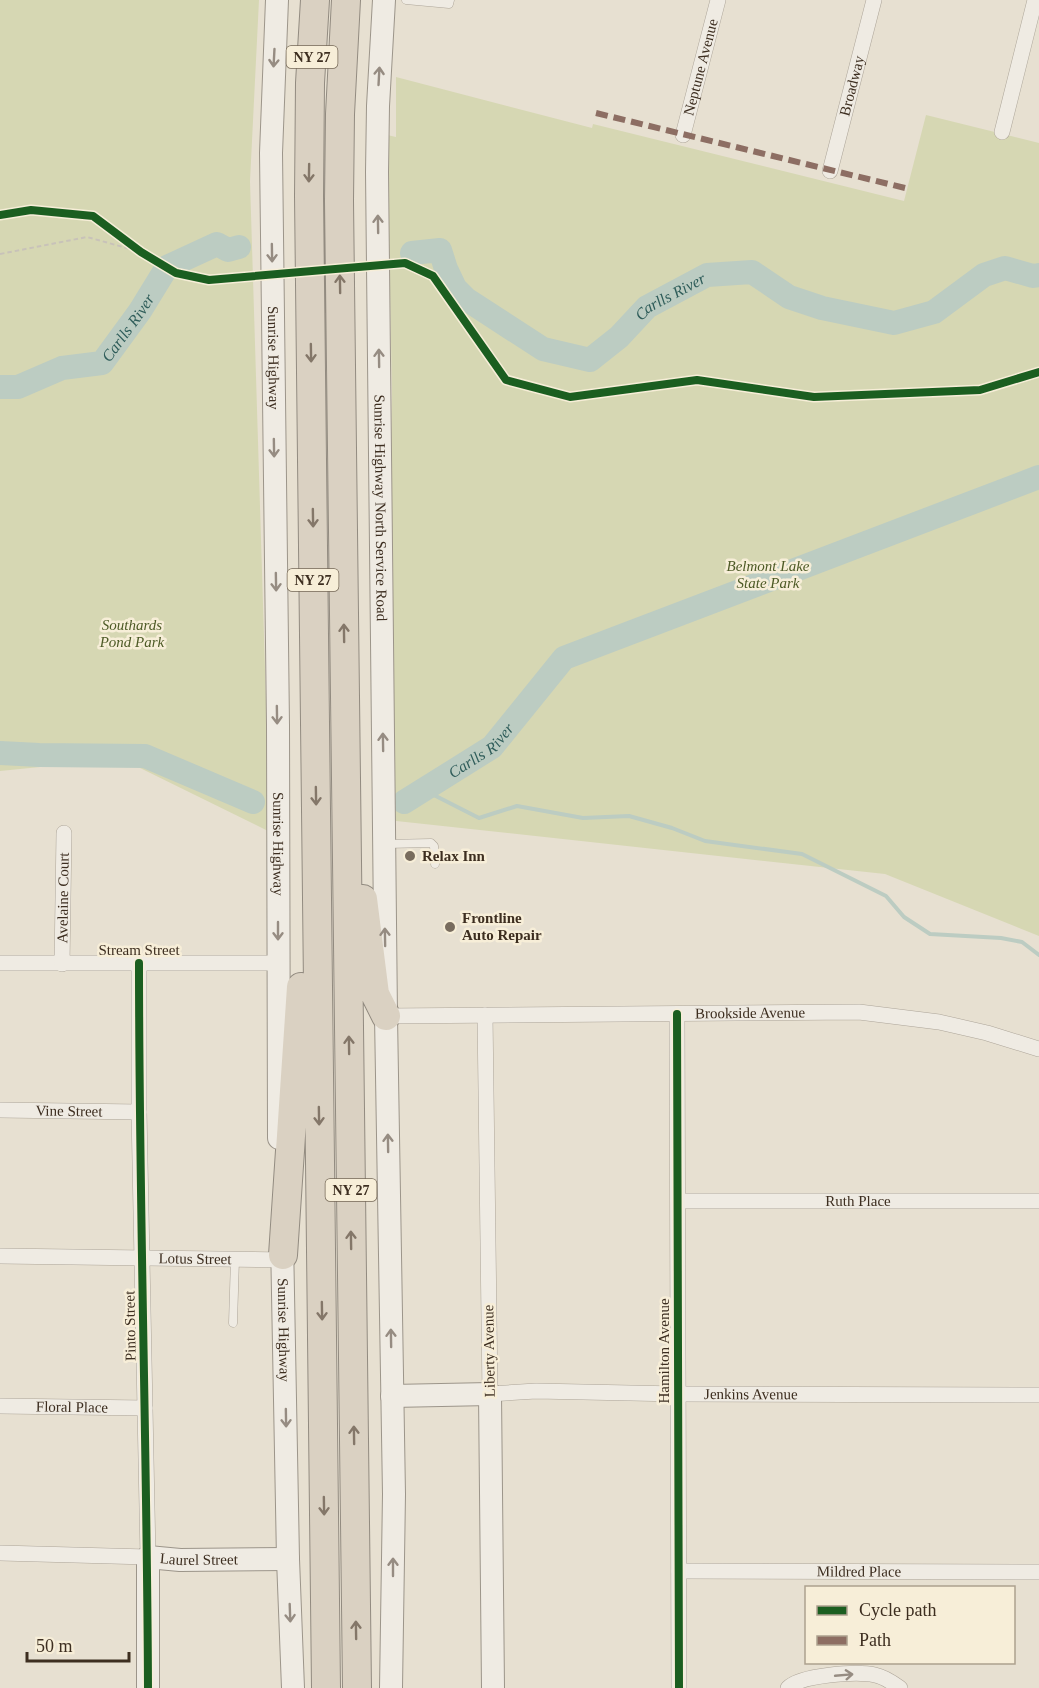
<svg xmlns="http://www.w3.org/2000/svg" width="1039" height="1688" font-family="'Times New Roman',serif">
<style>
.green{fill:#d6d7b3}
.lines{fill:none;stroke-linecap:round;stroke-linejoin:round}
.stream{stroke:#bcccc2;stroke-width:4}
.river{stroke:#bcccc2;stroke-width:24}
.lane-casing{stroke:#ada599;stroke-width:9}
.street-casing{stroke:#ada599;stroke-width:16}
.secondary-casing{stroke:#9c958a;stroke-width:24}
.highway-casing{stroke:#928b80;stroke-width:30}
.path{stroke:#c8c2b9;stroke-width:2;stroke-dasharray:4.5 3;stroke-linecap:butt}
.lane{stroke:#efebe3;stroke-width:8}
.street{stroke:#efebe3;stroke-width:15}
.secondary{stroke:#efebe3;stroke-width:22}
.highway{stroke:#dad1c2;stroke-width:28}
.quiet{stroke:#8d6e63;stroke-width:6;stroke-dasharray:12 6;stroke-linecap:butt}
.cycleway-casing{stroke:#f7eed8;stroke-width:11}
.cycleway{stroke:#1b5e20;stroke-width:8}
.oneway{stroke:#968c82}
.oneway2{stroke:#847769}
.poi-dot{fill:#786c5e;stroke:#f7eed8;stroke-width:2}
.labels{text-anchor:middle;stroke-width:5;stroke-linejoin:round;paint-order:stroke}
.shield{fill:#f7eed8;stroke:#756857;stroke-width:1.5}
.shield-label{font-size:14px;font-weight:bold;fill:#3d2e20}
.street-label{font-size:15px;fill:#3d2e20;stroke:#f7eed8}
.park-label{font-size:15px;font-style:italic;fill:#4d5a26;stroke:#f7eed8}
.poi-label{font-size:15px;font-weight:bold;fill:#3d2e20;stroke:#f7eed8;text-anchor:start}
.water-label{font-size:16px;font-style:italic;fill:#2f5d5a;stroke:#f7eed8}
</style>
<rect width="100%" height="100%" fill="#e7e0d1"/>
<path class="green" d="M 0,0 L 259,0 L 250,181 L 270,832 L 136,766 L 40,767 L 0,771 Z
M 396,77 L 592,128 L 593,124 L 904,201 L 926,115 L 1039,143 L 1039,936 L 885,874 L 387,820 L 392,393 L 387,135 L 396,137 Z"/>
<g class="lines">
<path class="stream" d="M 424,790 L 479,818 L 517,806 L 583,818 L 629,816 L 672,828 L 705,841 L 802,854 L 886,896 L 904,917 L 930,934 L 1001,938 L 1022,942 L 1039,955"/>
<g class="river">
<path id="s1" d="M 412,253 L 440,250 L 446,269 L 455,288 L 466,299 L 543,349 L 590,360 L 619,337 L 647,307 L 707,275 L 752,272 L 789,297 L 822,308 L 894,323 L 934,312 L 984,275 L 1005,268 L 1033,276 L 1039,275"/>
<path id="s2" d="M 0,387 L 18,387 L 62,368 L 102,363 L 140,311 L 167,267 L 217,244 L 228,250 L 239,247"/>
<path d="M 0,753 L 39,755 L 145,756 L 253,802"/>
<path id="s3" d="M 404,802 L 492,747 L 564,658 L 1039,477"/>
</g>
<defs>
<path id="lane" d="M 406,0 L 449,4 L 450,0
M 386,844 L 431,843 L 434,846 L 435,864
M 233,1323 L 235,1259"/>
<g id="street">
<path d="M 1002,132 L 1035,0"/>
<path id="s4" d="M 683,135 L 718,0"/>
<path id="s5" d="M 830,171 L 874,0"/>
<path d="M 0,963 L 278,963"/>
<path id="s6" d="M 62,964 L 64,833"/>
<path d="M 677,1014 L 679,1688"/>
<path id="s7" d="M 485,1015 L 490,1394 L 536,1391 L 678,1394 L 1039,1395"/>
<path id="s8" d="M 386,1016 L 859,1012 L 939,1022 L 987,1033 L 1039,1049"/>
<path id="s9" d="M 0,1110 L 139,1112"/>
<path id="s10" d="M 678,1201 L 1039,1201"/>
<path id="s11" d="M 0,1256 L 283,1260"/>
<path id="s12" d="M 0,1406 L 145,1408"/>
<path d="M 0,1553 L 148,1557 L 139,1112 L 139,963"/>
<path id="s13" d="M 679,1571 L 1039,1572"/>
<path d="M 788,1688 C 800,1675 857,1671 875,1675 C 885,1677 893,1683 900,1688"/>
</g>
<g id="secondary">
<path id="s14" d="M 277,0 L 271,153 L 278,725 L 279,1138"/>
<path id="s15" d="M 384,0 L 378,106 L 377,172 L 386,1016 L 394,1494 L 391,1688"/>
<path id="s16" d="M 282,1240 L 288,1559 L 293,1688"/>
<path d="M 392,1396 L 490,1394 L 493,1688"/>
<path id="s17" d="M 148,1688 L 148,1557 L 180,1560 L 288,1559"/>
</g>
<path id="highway" d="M 315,0 L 310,83 L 309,196 L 326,1688
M 346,0 L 340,114 L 339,201 L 357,1688
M 363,899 L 375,994 L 386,1016
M 283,1255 L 301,987"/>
</defs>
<use href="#lane" class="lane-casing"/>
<use href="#street" class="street-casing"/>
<use href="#secondary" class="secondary-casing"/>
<use href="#highway" class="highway-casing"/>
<path class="path" d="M 0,254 L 87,237 L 141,252"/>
<use href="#lane" class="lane"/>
<use href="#street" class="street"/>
<use href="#secondary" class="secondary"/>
<use href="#highway" class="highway"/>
<path class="quiet" d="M 596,113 L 909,189"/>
<defs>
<path id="cycleway" d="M 0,215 L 31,210 L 93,216 L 141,252 L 176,273 L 209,280 L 405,263 L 433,276 L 506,380 L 570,397 L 697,380 L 814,397 L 980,390 L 1039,372
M 139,963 C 139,1205 147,1446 148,1688
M 677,1014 L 679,1688"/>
</defs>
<use href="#cycleway" class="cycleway-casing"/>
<use href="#cycleway" class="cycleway"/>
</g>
<defs><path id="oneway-shaft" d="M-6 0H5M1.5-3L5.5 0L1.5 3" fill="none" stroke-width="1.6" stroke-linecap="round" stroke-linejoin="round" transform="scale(1.5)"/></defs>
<g class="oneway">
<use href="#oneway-shaft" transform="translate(274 58) rotate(93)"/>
<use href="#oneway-shaft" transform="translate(379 76) rotate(-87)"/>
<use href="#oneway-shaft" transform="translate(378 224) rotate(-91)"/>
<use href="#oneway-shaft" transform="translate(272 253) rotate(89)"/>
<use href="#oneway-shaft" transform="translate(379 358) rotate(-91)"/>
<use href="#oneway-shaft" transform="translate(274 448) rotate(89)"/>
<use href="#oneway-shaft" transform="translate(276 582) rotate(89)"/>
<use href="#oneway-shaft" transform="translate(277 715) rotate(89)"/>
<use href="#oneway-shaft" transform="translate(383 742) rotate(-91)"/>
<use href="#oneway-shaft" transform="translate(278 931) rotate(90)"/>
<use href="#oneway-shaft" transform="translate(385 937) rotate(-91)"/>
<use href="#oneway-shaft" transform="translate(388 1143) rotate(-91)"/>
<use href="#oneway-shaft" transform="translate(391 1338) rotate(-91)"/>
<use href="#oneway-shaft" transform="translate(286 1418) rotate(89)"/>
<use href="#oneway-shaft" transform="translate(393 1567) rotate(-90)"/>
<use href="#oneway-shaft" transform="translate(290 1613) rotate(88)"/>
<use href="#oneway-shaft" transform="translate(844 1675) rotate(-5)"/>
</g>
<g class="oneway2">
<use href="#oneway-shaft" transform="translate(309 173) rotate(91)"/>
<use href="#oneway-shaft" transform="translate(340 284) rotate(-91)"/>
<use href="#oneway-shaft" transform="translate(311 353) rotate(89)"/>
<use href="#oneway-shaft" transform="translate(313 518) rotate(89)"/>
<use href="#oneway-shaft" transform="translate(344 633) rotate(-91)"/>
<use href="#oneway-shaft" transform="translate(316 796) rotate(89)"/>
<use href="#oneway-shaft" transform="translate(349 1045) rotate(-91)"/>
<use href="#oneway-shaft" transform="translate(319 1116) rotate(89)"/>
<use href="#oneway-shaft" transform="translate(351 1240) rotate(-91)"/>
<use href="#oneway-shaft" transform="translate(322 1311) rotate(89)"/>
<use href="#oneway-shaft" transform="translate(354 1435) rotate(-91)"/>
<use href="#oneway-shaft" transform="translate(324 1506) rotate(89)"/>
<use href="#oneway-shaft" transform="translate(356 1630) rotate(-91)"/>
</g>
<g class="poi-dot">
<circle cx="410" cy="856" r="6"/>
<circle cx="450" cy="927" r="6"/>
</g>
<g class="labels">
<g class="shield">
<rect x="286.5" y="46" width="51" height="22" rx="4.5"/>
<rect x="287.5" y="569" width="51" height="22" rx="4.5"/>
<rect x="325.5" y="1179" width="51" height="22" rx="4.5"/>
</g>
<g class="shield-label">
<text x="312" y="62">NY 27</text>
<text x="313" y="585">NY 27</text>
<text x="351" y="1195">NY 27</text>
</g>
<g class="street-label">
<text dy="5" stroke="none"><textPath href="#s4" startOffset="70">Neptune Avenue</textPath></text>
<text dy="5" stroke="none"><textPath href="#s5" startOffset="88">Broadway</textPath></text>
<text dy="5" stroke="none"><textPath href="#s14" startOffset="358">Sunrise Highway</textPath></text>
<text dy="5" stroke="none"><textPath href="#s15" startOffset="508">Sunrise Highway North Service Road</textPath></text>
<text dy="5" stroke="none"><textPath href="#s14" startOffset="844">Sunrise Highway</textPath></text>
<text dy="5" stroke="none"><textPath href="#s6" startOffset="66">Avelaine Court</textPath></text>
<text x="139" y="955">Stream Street</text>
<text dy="5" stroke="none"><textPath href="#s8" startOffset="364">Brookside Avenue</textPath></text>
<text dy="5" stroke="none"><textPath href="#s9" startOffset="69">Vine Street</textPath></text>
<text dy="5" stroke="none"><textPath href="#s10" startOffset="180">Ruth Place</textPath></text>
<text dy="5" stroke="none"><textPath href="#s11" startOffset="195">Lotus Street</textPath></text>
<text transform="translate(130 1326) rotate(-91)" y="5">Pinto Street</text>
<text dy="5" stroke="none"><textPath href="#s16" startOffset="90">Sunrise Highway</textPath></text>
<text transform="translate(489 1351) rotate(-91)" y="5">Liberty Avenue</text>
<text transform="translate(664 1351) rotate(-90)" y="5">Hamilton Avenue</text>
<text dy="5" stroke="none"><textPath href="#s7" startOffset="640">Jenkins Avenue</textPath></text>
<text dy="5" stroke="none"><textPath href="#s12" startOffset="72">Floral Place</textPath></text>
<text dy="5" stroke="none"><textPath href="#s17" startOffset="182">Laurel Street</textPath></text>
<text dy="5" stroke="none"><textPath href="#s13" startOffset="180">Mildred Place</textPath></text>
</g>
<g class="park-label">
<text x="768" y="571">Belmont Lake<tspan x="768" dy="17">State Park</tspan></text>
<text x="132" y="630">Southards<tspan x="132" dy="17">Pond Park</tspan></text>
</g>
<g class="poi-label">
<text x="422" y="861">Relax Inn</text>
<text x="462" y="923">Frontline<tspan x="462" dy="17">Auto Repair</tspan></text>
</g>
<g class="water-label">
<text dy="6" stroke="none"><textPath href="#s1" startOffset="328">Carlls River</textPath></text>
<text dy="6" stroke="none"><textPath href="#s2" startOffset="150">Carlls River</textPath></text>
<text dy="6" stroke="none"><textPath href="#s3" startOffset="93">Carlls River</textPath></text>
</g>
</g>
<rect x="805" y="1586" width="210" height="78" fill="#f7eed8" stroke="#ada18e" stroke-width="1.5"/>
<rect x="817" y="1606" width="30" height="9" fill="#1b5e20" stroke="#ada18e" stroke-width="1.5"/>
<text x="859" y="1616" font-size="18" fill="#3d2e20">Cycle path</text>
<rect x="817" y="1636" width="30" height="9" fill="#8d6e63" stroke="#ada18e" stroke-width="1.5"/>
<text x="859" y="1646" font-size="18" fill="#3d2e20">Path</text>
<path d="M27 1652v9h102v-9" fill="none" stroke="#3d2e20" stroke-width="3"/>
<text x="36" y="1652" font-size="18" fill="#3d2e20" stroke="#f7eed8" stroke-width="4.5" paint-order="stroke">50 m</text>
</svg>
